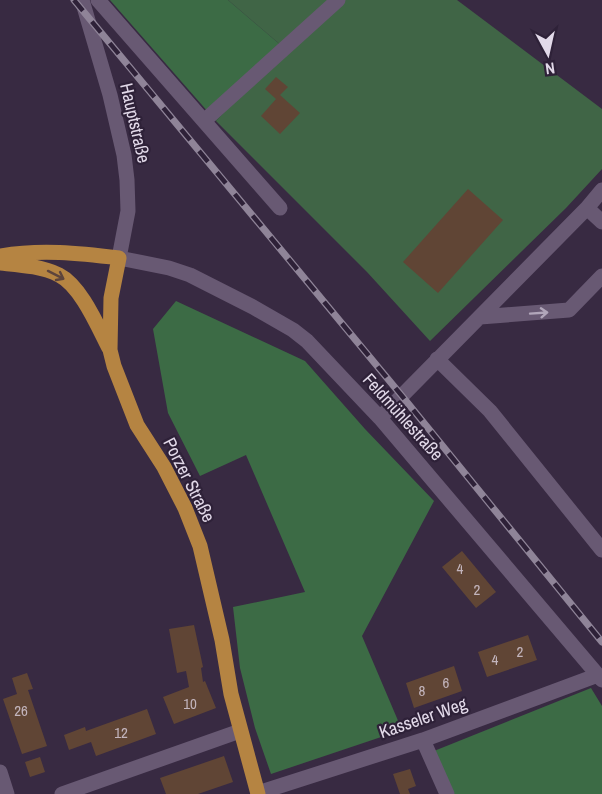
<svg xmlns="http://www.w3.org/2000/svg" width="602" height="794" font-family="'Archivo Narrow',sans-serif">
<style>
.green{fill:#406546}
.forest{fill:#3c6b45}
.building{fill:#604535}
.lines{fill:none;stroke-linecap:round;stroke-linejoin:round}
.minor{stroke:#685973;stroke-width:15}
.major{stroke:#b58442;stroke-width:15}
.rail-casing{stroke:#8f8498;stroke-width:7}
.rail{stroke:#2e2138;stroke-width:4.5;stroke-dasharray:14;stroke-linecap:butt}
.oneway{stroke:#5d443c}
.oneway2{stroke:#b1a6ba}
.labels{text-anchor:middle;stroke-width:4.5;stroke-linejoin:round;paint-order:stroke}
.number-label{font-size:15px;fill:#c2b4bc}
.street-label{font-size:18px;fill:#e2d9e9;stroke:#2e2138}
</style>
<rect width="100%" height="100%" fill="#382a42"/>
<path class="green" d="M 228,0 L 457,0 L 602,109 L 602,169 L 566,208 L 430,341 L 367,272 L 216,121 L 283,47 Z"/>
<path class="forest" d="M 110,0 L 228,0 L 283,47 L 216,121 Z
M 176,301 L 305,361 L 365,429 L 434,501 L 362,636 L 402,730 L 271,774 L 255,728 L 240,668 L 233,607 L 305,592 L 246,455 L 200,476 L 168,413 L 153,329 Z
M 591,688 L 602,706 L 602,794 L 453,794 L 434,751 Z"/>
<path class="building" d="M 276,77 L 288,87 L 280,95 L 300,113 L 280,134 L 261,116 L 276,99 L 265,89 Z
M 468,189 L 503,220 L 438,293 L 403,262 Z
M 462,551 L 496,592 L 476,608 L 442,567 Z
M 194,625 L 203,667 L 201,668 L 203,682 L 205,681 L 216,708 L 174,724 L 163,697 L 189,687 L 186,671 L 177,673 L 169,629 Z
M 528,635 L 537,660 L 487,677 L 478,652 Z
M 454,666 L 462,691 L 414,708 L 406,683 Z
M 27,673 L 33,689 L 28,690 L 47,746 L 22,754 L 3,699 L 17,694 L 12,678 Z
M 147,709 L 156,734 L 96,756 L 91,742 L 69,750 L 64,735 L 85,727 L 86,731 Z
M 224,756 L 233,782 L 198,794 L 166,794 L 160,778 Z
M 40,757 L 45,772 L 30,777 L 25,762 Z
M 410,769 L 416,786 L 408,789 L 410,794 L 400,794 L 393,774 Z"/>
<g class="lines">
<path class="minor" d="M 82,0 L 110,95 L 124,155 L 127,180 L 128,211 L 119,258 L 169,268 L 190,275 L 253,307 L 293,330 L 307,341 L 380,418 L 602,680
M 98,0 L 280,208
M 204,121 L 338,0
M 587,208 L 602,190
M 480,317 L 569,310 L 602,276
M 437,359 L 490,411 L 602,550
M 380,418 L 587,208 L 602,222
M 423,740 L 447,794
M 0,772 L 7,794
M 258,793 L 423,740 L 598,675
M 62,794 L 240,731"/>
<path class="major" d="M 0,256 C 40,249 79,253 119,258 L 111,298 L 110,350 L 114,366 L 137,425 L 164,467 L 185,508 L 200,546 L 222,640 L 231,694 L 258,794
M 0,263 C 20,265 41,266 59,275 C 81,286 98,327 109,348"/>
<defs>
<path id="rail" d="M 74,0 L 402,396 L 602,642"/>
</defs>
<use href="#rail" class="rail-casing"/>
<use href="#rail" class="rail"/>
</g>
<defs><path id="oneway-shaft" d="M-6 0H5M1.5-3L5.5 0L1.5 3" fill="none" stroke-width="1.6" stroke-linecap="round" stroke-linejoin="round" transform="scale(1.5)"/></defs>
<use class="oneway" href="#oneway-shaft" transform="translate(56 275) rotate(27)"/>
<use class="oneway2" href="#oneway-shaft" transform="translate(539 313) rotate(-4)"/>
<g class="labels">
<g class="number-label">
<text x="460" y="574">4</text>
<text x="477" y="595">2</text>
<text x="520" y="657">2</text>
<text x="495" y="665">4</text>
<text x="446" y="688">6</text>
<text x="422" y="696">8</text>
<text x="190" y="709">10</text>
<text x="21" y="716">26</text>
<text x="121" y="738">12</text>
</g>
<g class="street-label">
<text transform="translate(135 123) rotate(77)" y="6">Hauptstraße</text>
<text transform="translate(403 417) rotate(48)" y="6">Feldmühlestraße</text>
<text transform="translate(189 480) rotate(63)" y="6">Porzer Straße</text>
<text transform="translate(423 718) rotate(-19)" y="6">Kasseler Weg</text>
</g>
</g>
<g transform="translate(548 54) rotate(172)" stroke="#2e2138" stroke-width="4.5" paint-order="stroke">
<path d="M0-4.5L10 22L0 15L-10 22Z" fill="#e2d9e9"/>
<text y="-9" font-size="16" font-weight="bold" text-anchor="middle" fill="#e2d9e9">N</text>
</g>
</svg>
